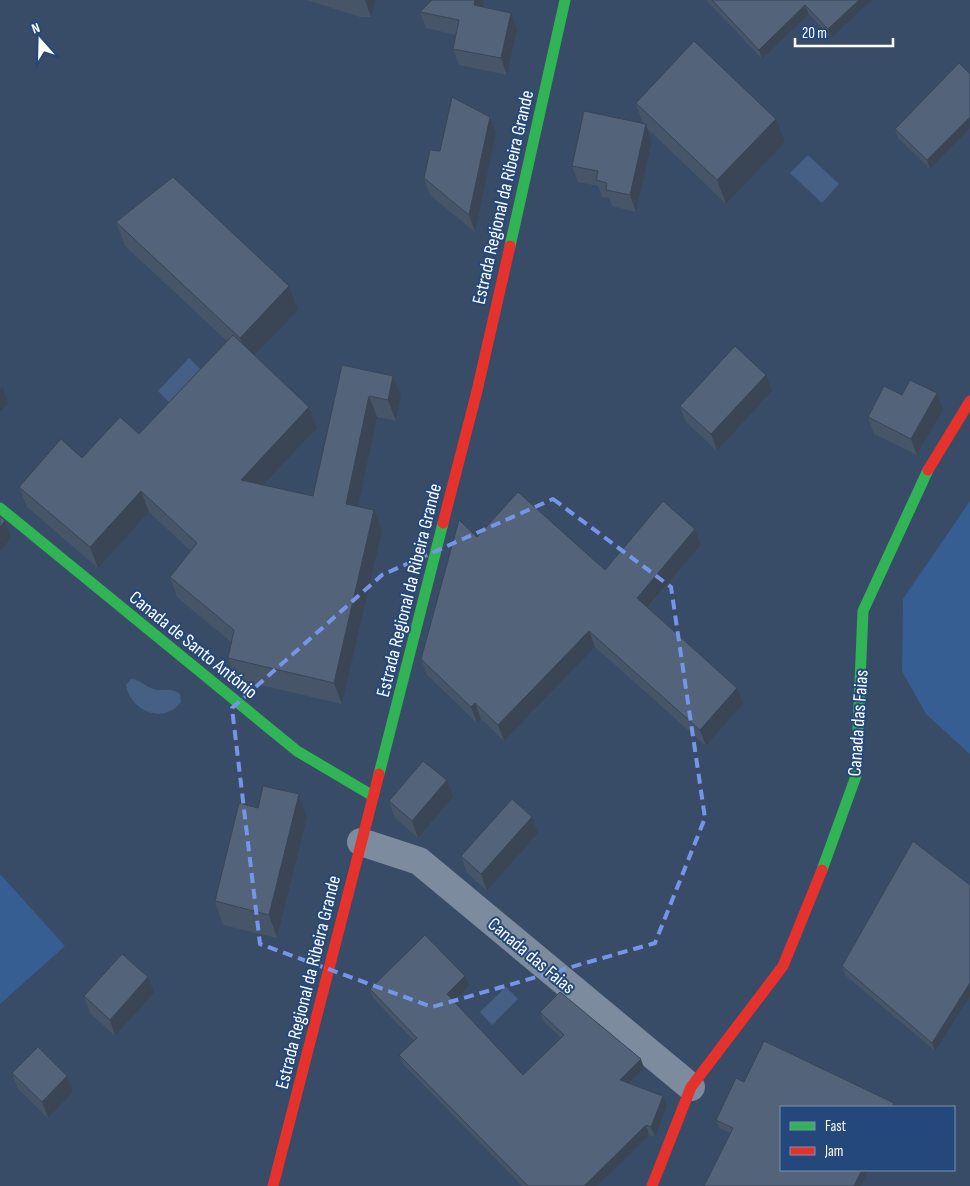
<svg xmlns="http://www.w3.org/2000/svg" width="970" height="1186" font-family="'Sofia Sans Condensed',sans-serif">
<style>
.green{fill:#375e92}
.water{fill:#466085}
.lines{fill:none;stroke-linecap:round;stroke-linejoin:round}
.street{stroke:#7c8c9e;stroke-width:28}
.fast{stroke:#30b455;stroke-width:11}
.jam{stroke:#e5322d;stroke-width:11}
.wall{fill:#475568}
.shaded-wall{fill:#3a4555}
.building{fill:#536379;stroke:#3a4555}
.marked{fill:none;stroke:#7795e8;stroke-width:4;stroke-dasharray:10 6;stroke-linejoin:round}
.labels{text-anchor:middle;stroke-width:4;stroke-linejoin:round;paint-order:stroke}
.street-label{font-size:19px;fill:#fff;stroke:#24487b}
</style>
<rect width="100%" height="100%" fill="#384c67"/>
<path class="green" d="M 970,501 L 970,754 L 926,714 L 902,671 L 903,599 Z
M 0,874 L 65,946 L 0,1004 Z"/>
<path class="water" d="M 808,155 L 839,184 L 822,203 L 790,173 Z
M 189,358 L 207,376 L 175,408 L 158,391 Z
M 131,679 C 139,679 145,686 153,689 C 163,692 172,687 180,694 L 181,702 C 164,725 130,711 126,685 Z
M 506,987 L 518,999 L 492,1025 L 480,1012 Z"/>
<g class="lines">
<path class="street" d="M 361,842 L 419,861 L 691,1087"/>
<path class="fast" d="M 510,246 L 565,0
M 0,508 L 297,751 L 373,796
M 379,774 L 443,523
M 822,870 L 856,776 L 863,611 L 928,470"/>
<path class="jam" d="M 928,470 L 970,401
M 443,523 L 477,391 L 510,246
M 273,1186 L 379,774
M 652,1186 L 691,1087 L 783,966 L 822,870"/>
</g>
<path class="wall" d="M 307,0 L 376,0 L 371,17 L 360,17 Z
M 706,0 L 872,0 L 831,38 L 809,14 L 762,59 Z
M 420,12 L 511,13 L 517,29 L 507,75 L 459,65 L 453,49 L 456,35 L 426,28 Z
M 970,74 L 970,129 L 930,169 L 898,138 L 895,129 Z
M 636,103 L 785,142 L 726,204 L 649,130 L 652,141 L 636,212 L 612,206 L 609,198 L 602,197 L 598,186 L 578,182 L 572,166 L 643,124 Z
M 490,117 L 496,133 L 475,232 L 430,195 L 424,178 L 440,151 Z
M 116,222 L 289,286 L 298,310 L 255,355 L 309,407 L 317,428 L 263,485 L 313,496 L 342,365 L 393,376 L 401,396 L 396,421 L 377,417 L 358,506 L 374,510 L 382,531 L 342,704 L 235,679 L 228,658 L 231,642 L 177,597 L 170,577 L 191,551 L 149,512 L 98,568 L 27,507 L 19,487 L 139,434 L 227,341 L 125,246 Z
M 772,391 L 717,451 L 686,422 L 680,406 Z
M 902,395 L 943,410 L 917,455 L 874,434 L 868,417 Z
M 695,529 L 701,545 L 648,608 L 743,704 L 706,746 L 595,647 L 504,741 L 481,719 L 477,723 L 427,675 L 421,659 L 477,537 L 605,570 Z
M 453,797 L 418,838 L 395,818 L 389,801 Z
M 258,808 L 307,818 L 277,938 L 223,925 L 215,901 Z
M 532,817 L 538,833 L 487,891 L 467,873 L 461,856 Z
M 913,841 L 935,1051 L 845,975 L 842,966 Z
M 469,986 L 453,1001 L 523,1075 L 561,1038 L 544,1022 L 540,1012 L 644,1068 L 630,1083 L 663,1096 L 667,1106 L 655,1137 L 649,1135 L 597,1186 L 522,1186 L 403,1064 L 399,1055 L 414,1041 L 373,998 L 370,989 Z
M 154,993 L 115,1036 L 90,1013 L 84,996 Z
M 12,1073 L 67,1076 L 73,1092 L 48,1118 L 18,1089 Z
M 744,1082 L 894,1103 L 730,1133 L 719,1128 L 716,1120 Z"/>
<path class="shaded-wall" d="M 365,0 L 376,0 L 371,17 Z
M 475,0 L 484,0 L 480,21 L 474,5 Z
M 859,0 L 872,0 L 831,38 L 828,29 Z
M 805,5 L 809,14 L 762,59 L 759,50 Z
M 511,13 L 517,29 L 507,75 L 501,58 Z
M 490,117 L 496,133 L 475,232 L 469,215 Z
M 970,117 L 970,129 L 930,169 L 927,160 Z
M 776,119 L 785,142 L 726,204 L 717,180 Z
M 646,124 L 652,141 L 636,212 L 630,195 Z
M 289,286 L 298,310 L 249,361 L 240,338 Z
M 766,375 L 772,391 L 717,451 L 711,434 Z
M 393,376 L 401,396 L 396,421 L 388,400 Z
M 2,387 L 8,403 L 0,412 L 0,390 Z
M 937,393 L 943,410 L 917,455 L 911,439 Z
M 369,396 L 377,417 L 354,525 L 346,504 Z
M 309,407 L 317,428 L 248,501 L 241,480 Z
M 141,491 L 149,512 L 98,568 L 90,547 Z
M 374,510 L 382,531 L 342,704 L 334,683 Z
M 5,521 L 11,538 L 0,551 L 0,527 Z
M 695,529 L 701,545 L 642,614 L 637,598 Z
M 589,631 L 595,647 L 504,741 L 498,725 Z
M 737,688 L 743,704 L 706,746 L 700,730 Z
M 475,703 L 481,719 L 477,723 L 471,707 Z
M 447,780 L 453,797 L 418,838 L 412,821 Z
M 299,794 L 307,818 L 277,938 L 269,915 Z
M 532,817 L 538,833 L 487,891 L 481,874 Z
M 465,976 L 469,986 L 450,1004 L 447,994 Z
M 148,977 L 154,993 L 115,1036 L 110,1020 Z
M 970,983 L 970,996 L 935,1051 L 932,1043 Z
M 641,1059 L 644,1068 L 624,1089 L 620,1080 Z
M 67,1076 L 73,1092 L 48,1118 L 42,1102 Z
M 663,1096 L 667,1106 L 655,1137 L 651,1127 Z
M 646,1125 L 649,1135 L 597,1186 L 584,1186 Z
M 862,1170 L 869,1170 L 861,1186 L 854,1186 Z"/>
<path class="building" d="M 432,0 L 475,0 L 474,5 L 511,13 L 501,58 L 453,49 L 459,20 L 420,12 Z
M 712,0 L 859,0 L 828,29 L 805,5 L 759,50 Z
M 694,41 L 776,119 L 717,180 L 636,103 Z
M 959,63 L 970,74 L 970,117 L 927,160 L 895,129 Z
M 452,97 L 490,117 L 469,215 L 424,178 L 430,150 L 440,151 Z
M 584,111 L 646,124 L 630,195 L 606,190 L 607,183 L 596,180 L 598,171 L 572,166 Z
M 173,177 L 289,286 L 240,338 L 116,222 Z
M 233,335 L 309,407 L 241,480 L 313,496 L 342,365 L 393,376 L 388,400 L 369,396 L 346,504 L 374,510 L 334,683 L 228,658 L 234,630 L 170,577 L 197,543 L 141,491 L 90,547 L 19,487 L 61,439 L 82,458 L 120,417 L 139,434 Z
M 735,346 L 766,375 L 711,434 L 680,406 Z
M 910,380 L 937,393 L 911,439 L 868,417 L 884,386 L 902,395 Z
M 518,492 L 605,570 L 663,501 L 695,529 L 637,598 L 737,688 L 700,730 L 589,631 L 498,725 L 475,703 L 471,707 L 421,659 L 459,520 L 477,537 Z
M 0,516 L 5,521 L 0,527 Z
M 423,761 L 447,780 L 412,821 L 389,801 Z
M 263,786 L 299,794 L 269,915 L 215,901 L 239,803 L 258,808 Z
M 512,799 L 532,817 L 481,874 L 461,856 Z
M 913,841 L 970,885 L 970,983 L 932,1043 L 842,966 Z
M 425,935 L 465,976 L 447,994 L 523,1075 L 564,1035 L 540,1012 L 560,992 L 641,1059 L 620,1080 L 663,1096 L 651,1127 L 646,1125 L 584,1186 L 528,1186 L 399,1055 L 417,1038 L 370,989 Z
M 122,954 L 148,977 L 110,1020 L 84,996 Z
M 764,1041 L 894,1103 L 892,1107 L 781,1107 L 781,1170 L 862,1170 L 854,1186 L 704,1186 L 733,1128 L 716,1120 L 736,1078 L 744,1082 Z
M 38,1047 L 67,1076 L 42,1102 L 12,1073 Z"/>
<path class="marked" d="M 553,499 L 671,587 L 705,818 L 655,943 L 432,1007 L 260,944 L 232,708 L 382,575 Z"/>
<g class="labels">
<g class="street-label">
<text transform="translate(502 197) rotate(-77)" y="7">Estrada Regional da Ribeira Grande</text>
<text transform="translate(408 590) rotate(-76)" y="7">Estrada Regional da Ribeira Grande</text>
<text transform="translate(194 644) rotate(39)" y="7">Canada de Santo António</text>
<text transform="translate(857 723) rotate(-86)" y="7">Canada das Faias</text>
<text transform="translate(532 955) rotate(40)" y="7">Canada das Faias</text>
<text transform="translate(307 982) rotate(-76)" y="7">Estrada Regional da Ribeira Grande</text>
</g>
</g>
<rect x="780" y="1106" width="175" height="65" fill="#24487b" stroke="#7c91b0"/>
<rect x="790" y="1122" width="25" height="8" fill="#30b455" stroke="#7c91b0"/>
<text x="825" y="1131" font-size="15" fill="#ffffff">Fast</text>
<rect x="790" y="1147" width="25" height="8" fill="#e5322d" stroke="#7c91b0"/>
<text x="825" y="1156" font-size="15" fill="#ffffff">Jam</text>
<g transform="translate(40 40) rotate(340)" stroke="#24487b" stroke-width="4" paint-order="stroke">
<path d="M0-4L9 19L0 12L-9 19Z" fill="#ffffff"/>
<text y="-8" font-size="14" font-weight="bold" text-anchor="middle" fill="#ffffff">N</text>
</g>
<path d="M795 38v8h98v-8" fill="none" stroke="#ffffff" stroke-width="2.5"/>
<text x="802" y="38" font-size="15" fill="#ffffff" stroke="#24487b" stroke-width="4" paint-order="stroke">20 m</text>
</svg>
